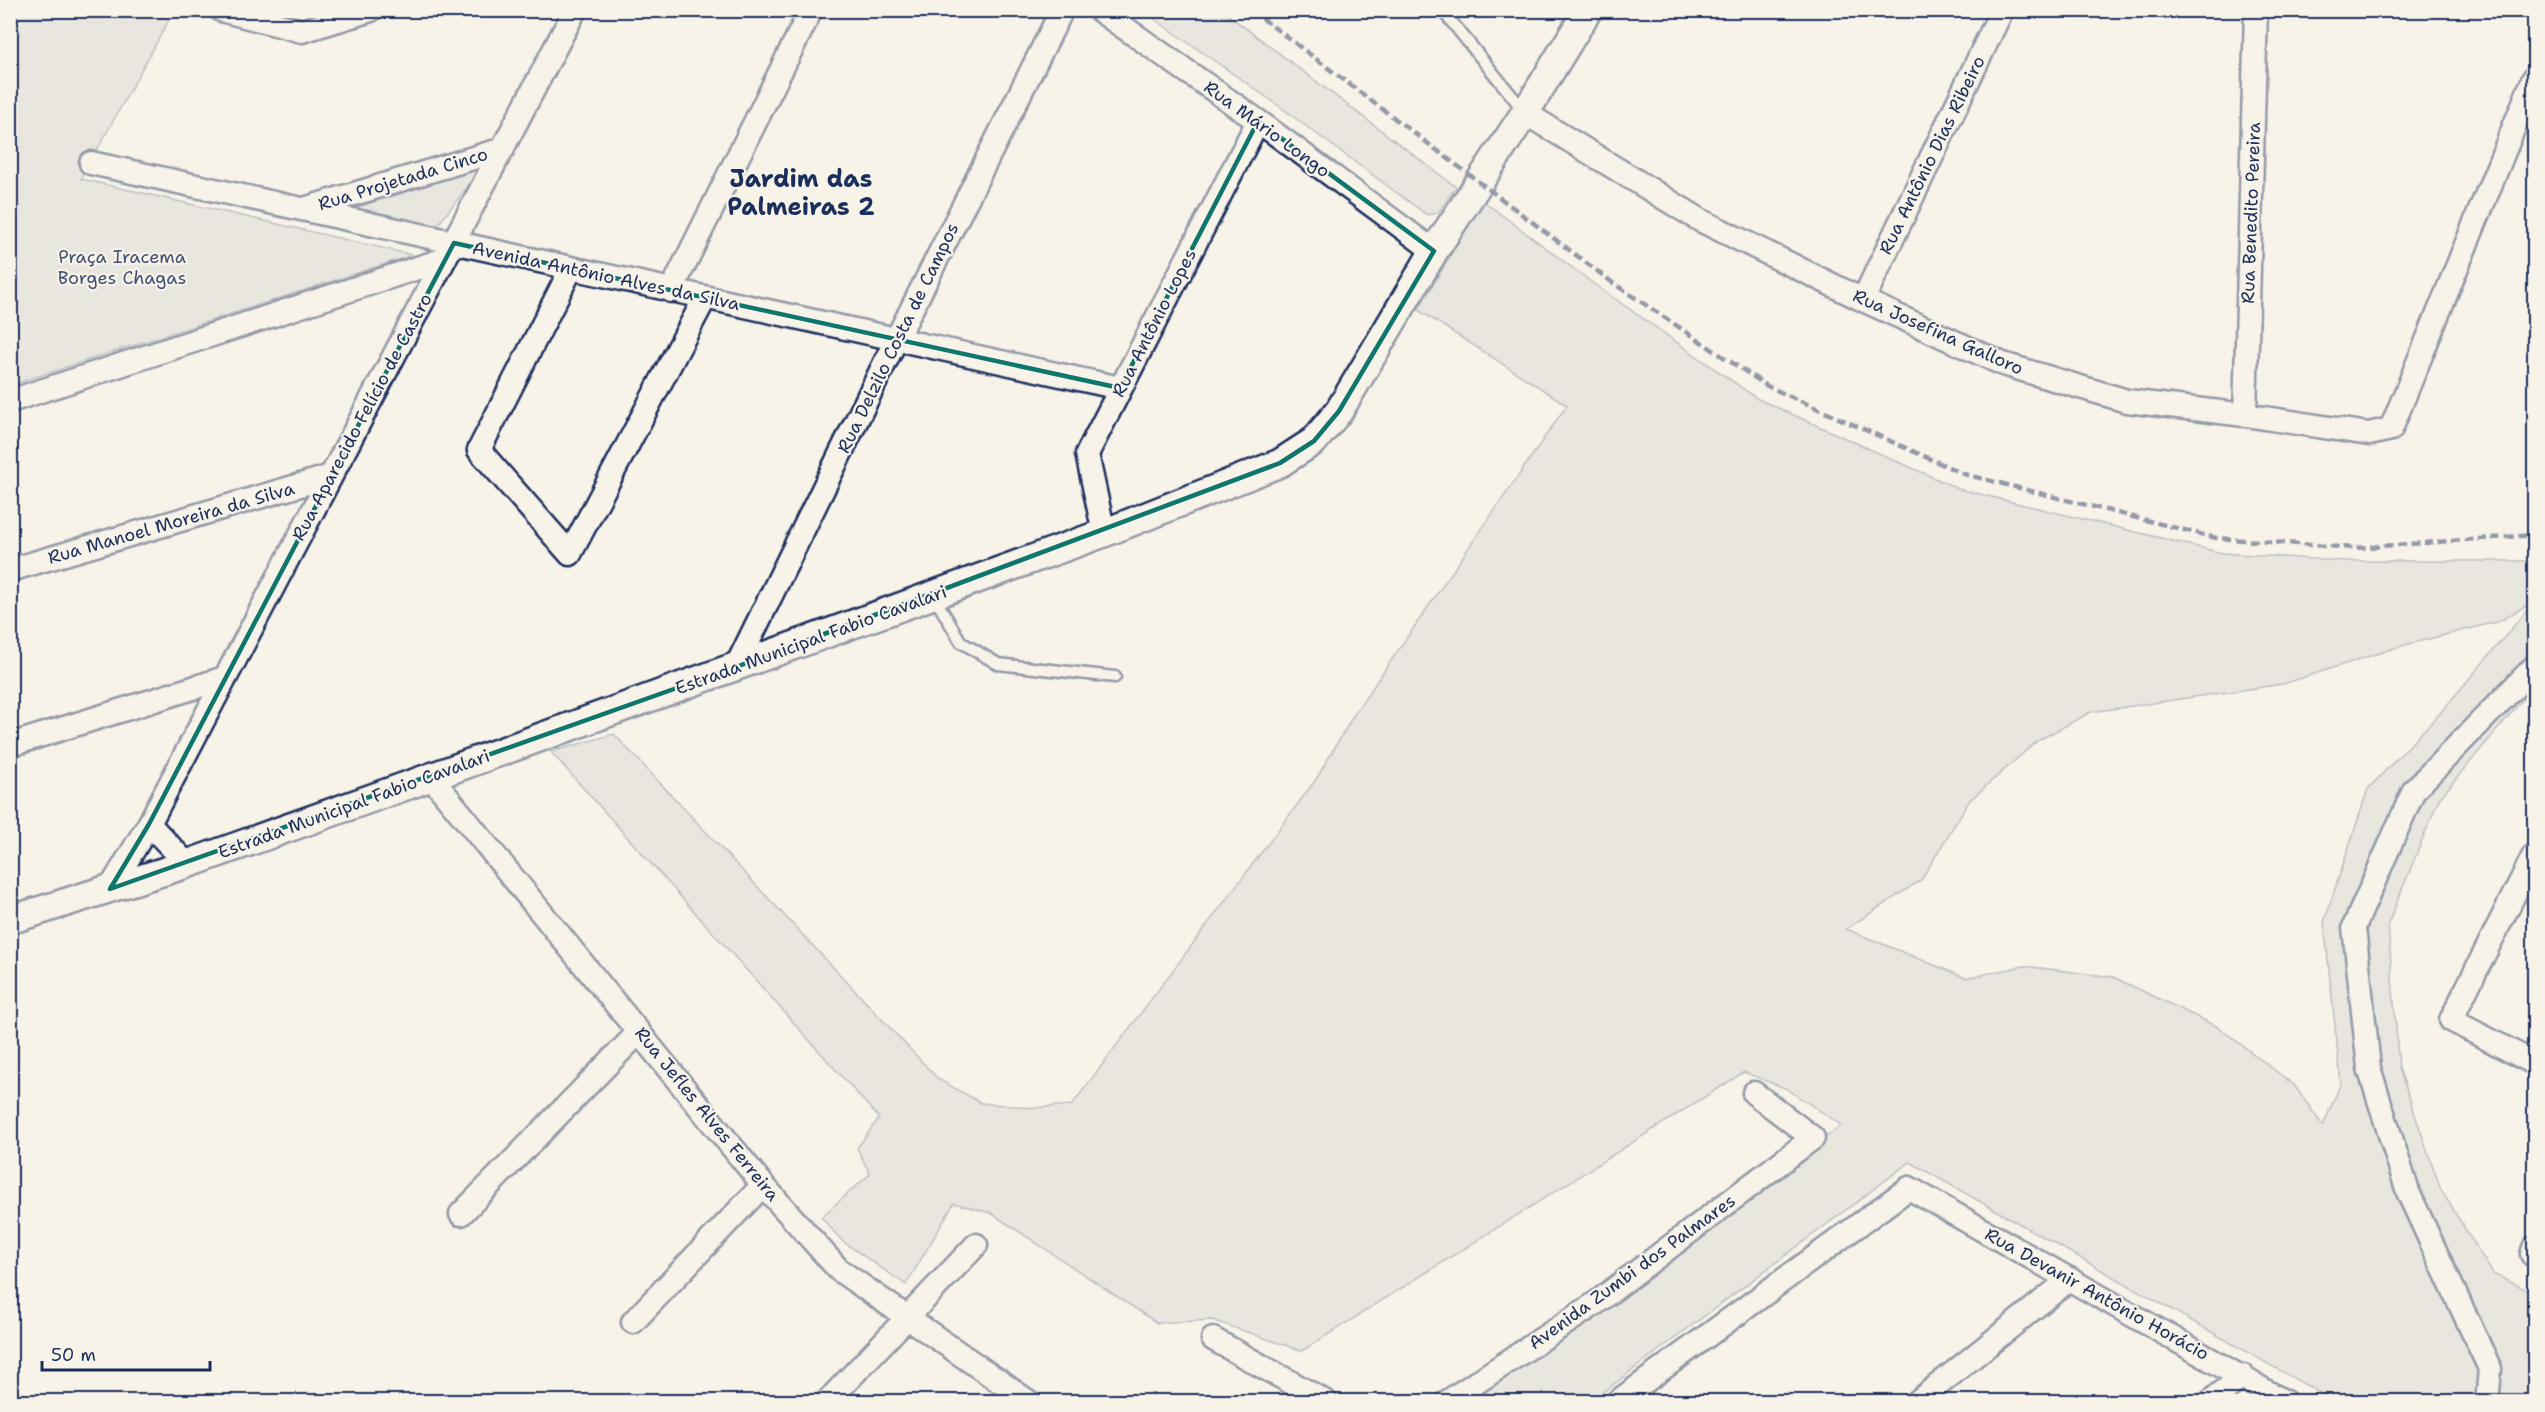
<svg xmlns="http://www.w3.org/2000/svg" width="2545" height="1412" font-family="'Shantell Sans',sans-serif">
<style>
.green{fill:#d7d6d4;stroke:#798299;stroke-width:1.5}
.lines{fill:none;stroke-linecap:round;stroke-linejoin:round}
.service-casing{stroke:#1b2f5e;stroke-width:15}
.minor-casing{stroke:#1b2f5e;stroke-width:27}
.tertiary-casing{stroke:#1b2f5e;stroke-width:32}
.service{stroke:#f7f3e8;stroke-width:10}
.minor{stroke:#f7f3e8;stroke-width:22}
.tertiary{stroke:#f7f3e8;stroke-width:27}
.rail{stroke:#1b2f5e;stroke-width:4.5;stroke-dasharray:9 4.5;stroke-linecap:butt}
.marked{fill:none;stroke:#0f766e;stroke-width:4.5;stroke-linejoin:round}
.labels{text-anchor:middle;stroke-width:4.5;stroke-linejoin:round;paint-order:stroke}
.street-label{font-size:18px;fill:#1b2f5e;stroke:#f7f3e8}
.park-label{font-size:18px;fill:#415076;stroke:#f7f3e8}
.district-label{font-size:24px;font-weight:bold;fill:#1b2f5e;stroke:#f7f3e8}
</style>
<rect width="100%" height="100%" fill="#f7f3e8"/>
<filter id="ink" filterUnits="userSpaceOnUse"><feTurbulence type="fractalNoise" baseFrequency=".0167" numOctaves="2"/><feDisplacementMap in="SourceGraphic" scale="12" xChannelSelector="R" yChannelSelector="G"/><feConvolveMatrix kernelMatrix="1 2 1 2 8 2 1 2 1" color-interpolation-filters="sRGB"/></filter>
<g filter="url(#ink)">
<path class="green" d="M 10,11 L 174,11 L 81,179 L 413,255 L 11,385 Z
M 1143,11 L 1223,11 L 1456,187 L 1438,213 L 1427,215 L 1272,101 Z
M 483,167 L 437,226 L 355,208 Z
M 1483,201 L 1598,287 L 1758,399 L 1959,489 L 2222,553 L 2344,561 L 2534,561 L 2534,601 L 2500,621 L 2401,646 L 2283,684 L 2091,712 L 2037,741 L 1969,801 L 1921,880 L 1846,929 L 1966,978 L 2024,966 L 2113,977 L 2218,1027 L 2294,1085 L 2323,1126 L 2341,1083 L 2324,922 L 2368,789 L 2442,711 L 2534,602 L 2534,686 L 2439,799 L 2388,924 L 2399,1068 L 2441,1190 L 2493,1274 L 2534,1293 L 2534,1401 L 2334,1401 L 1910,1162 L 1591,1401 L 1466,1401 L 1664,1266 L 1841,1125 L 1787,1089 L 1744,1072 L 1302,1351 L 1212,1320 L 1157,1323 L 991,1213 L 954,1203 L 906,1285 L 842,1241 L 821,1217 L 870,1174 L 857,1148 L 879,1118 L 551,752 L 614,734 L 938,1079 L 981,1103 L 1033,1108 L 1072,1105 L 1315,781 L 1353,716 L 1567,405 L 1418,310 Z"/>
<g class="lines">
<defs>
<path id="service" d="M 1442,10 L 1525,112
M 933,595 L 961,642 L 998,664 L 1115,677"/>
<path id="minor" d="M 221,10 L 302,31 L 371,10
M 1099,10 L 1258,121 L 1434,251
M 1525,113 L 1700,220 L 1863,300 L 2003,364 L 2127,401 L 2245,415 L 2369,434 L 2391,429 L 2534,78
M 91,163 L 1120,388
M 304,209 L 503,149
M 571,269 L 479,450 L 570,554 L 705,298
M 671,291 L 811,10
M 1863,300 L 2002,10
M 10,401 L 445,259
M 2245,415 L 2256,10
M 1104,533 L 1087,454 L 1258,121
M 10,570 L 331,476
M 736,667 L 896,340 L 1062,10
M 10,745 L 225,678
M 431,777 L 763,1185 L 839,1270 L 1029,1402
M 149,824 L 187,864
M 2534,855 L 2451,1020 L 2534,1063
M 110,889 L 149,824 L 575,10
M 461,1214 L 639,1032
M 2534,1248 L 2532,1254 L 2534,1255
M 633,1322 L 763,1185
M 1213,1339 L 1326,1402
M 827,1402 L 976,1245
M 1447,1402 L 1596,1303 L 1813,1138 L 1754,1093
M 1617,1402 L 1909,1188 L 2285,1402
M 1917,1402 L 2070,1279
M 2210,1402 L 2243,1376
M 2487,1402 L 2490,1369 L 2408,1192 L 2369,1068 L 2354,927 L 2414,790 L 2534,667"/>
<path id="tertiary" d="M 10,920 L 187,864 L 431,777 L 1104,533 L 1280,463 L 1314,441 L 1339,411 L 1434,251 L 1525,113 L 1588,10"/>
</defs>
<use href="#service" class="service-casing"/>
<use href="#minor" class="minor-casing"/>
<use href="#tertiary" class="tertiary-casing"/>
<use href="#service" class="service"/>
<use href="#minor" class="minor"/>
<use href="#tertiary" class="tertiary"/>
<path class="rail" d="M 1251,10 L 1613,283 L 1767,386 L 1964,474 L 2216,538 L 2354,548 L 2534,535"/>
</g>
</g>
<path d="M0 0H2545V1412H0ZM 1258,121 L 1434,251 L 1339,411 L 1314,441 L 1280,463 L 736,667 L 110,889 L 149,824 L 454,243 L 1120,388 Z" fill="#f7f3e8" fill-opacity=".55" fill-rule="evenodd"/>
<path class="marked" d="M 1258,121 L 1434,251 L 1339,411 L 1314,441 L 1280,463 L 736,667 L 110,889 L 149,824 L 454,243 L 1120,388 Z"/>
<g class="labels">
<g class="street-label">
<text transform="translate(1267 129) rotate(36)" y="6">Rua Mário Longo</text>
<text transform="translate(1932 155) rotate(-64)" y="6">Rua Antônio Dias Ribeiro</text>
<text transform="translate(403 179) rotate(-17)" y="6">Rua Projetada Cinco</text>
<text transform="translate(2251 213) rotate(-88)" y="6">Rua Benedito Pereira</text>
<text transform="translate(606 276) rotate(12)" y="6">Avenida Antônio Alves da Silva</text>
<text transform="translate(1154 323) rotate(-63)" y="6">Rua Antônio Lopes</text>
<text transform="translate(1938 332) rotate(24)" y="6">Rua Josefina Galloro</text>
<text transform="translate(898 338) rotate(-64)" y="6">Rua Delzilo Costa de Campos</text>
<text transform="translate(362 417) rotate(-62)" y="6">Rua Aparecido Felício de Castro</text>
<text transform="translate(171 523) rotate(-16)" y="6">Rua Manoel Moreira da Silva</text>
<text transform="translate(811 640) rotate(-20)" y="6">Estrada Municipal Fabio Cavalari</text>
<text transform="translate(354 804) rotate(-20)" y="6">Estrada Municipal Fabio Cavalari</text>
<text transform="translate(707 1114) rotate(51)" y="6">Rua Jefles Alves Ferreira</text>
<text transform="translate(1632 1272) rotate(-36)" y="6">Avenida Zumbi dos Palmares</text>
<text transform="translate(2097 1294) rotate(29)" y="6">Rua Devanir Antônio Horácio</text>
</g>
<g class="park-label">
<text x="122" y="263">Praça Iracema<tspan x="122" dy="21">Borges Chagas</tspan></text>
</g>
<g class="district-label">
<text x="801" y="187">Jardim das<tspan x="801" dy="28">Palmeiras 2</tspan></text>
</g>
</g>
<rect width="2545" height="1412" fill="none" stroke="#f7f3e8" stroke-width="36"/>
<rect x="18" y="18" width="2509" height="1376" fill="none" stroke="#1b2f5e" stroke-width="2" filter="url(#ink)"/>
<path d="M42 1361v9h168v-9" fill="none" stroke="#1b2f5e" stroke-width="3"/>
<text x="51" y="1361" font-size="18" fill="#1b2f5e" stroke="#f7f3e8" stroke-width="4.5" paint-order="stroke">50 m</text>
</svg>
